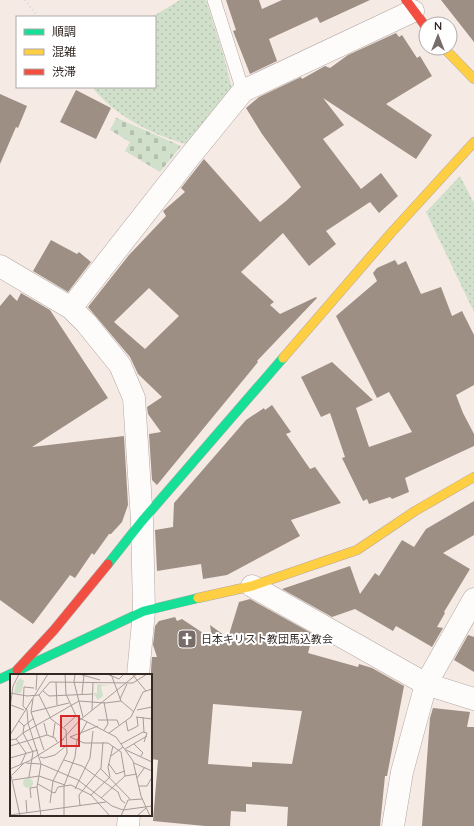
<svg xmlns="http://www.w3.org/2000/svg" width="474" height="826" font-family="Quicksand,'Noto Sans JP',sans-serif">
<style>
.cemetery{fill:url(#cemetery-stones)}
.park{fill:url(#park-dots)}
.building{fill:#9e8f84;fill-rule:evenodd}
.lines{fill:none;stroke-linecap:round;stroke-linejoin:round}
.lane-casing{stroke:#b1a7a2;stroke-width:14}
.street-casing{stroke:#b1a7a2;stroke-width:23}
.fast-casing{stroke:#b1a7a2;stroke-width:10}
.slow-casing{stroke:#b1a7a2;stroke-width:10}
.jam-casing{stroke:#b1a7a2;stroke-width:10}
.path{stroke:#ddd9d7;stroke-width:2.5;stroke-dasharray:1 3;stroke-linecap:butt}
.lane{stroke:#fefcfb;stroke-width:13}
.street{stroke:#fefcfb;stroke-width:22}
.fast{stroke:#16e098;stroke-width:9}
.slow{stroke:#ffcf43;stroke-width:9}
.jam{stroke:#f24e42;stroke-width:9}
.labels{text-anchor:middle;stroke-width:4;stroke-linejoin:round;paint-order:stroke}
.poi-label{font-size:11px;fill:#322824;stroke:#fff;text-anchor:start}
.inset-road{fill:none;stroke:#a89c98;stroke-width:1}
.view{fill:#d62828;fill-opacity:0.15;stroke:#d62828;stroke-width:2}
.inset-edge{fill:none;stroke:#322824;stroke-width:2}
</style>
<defs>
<pattern id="cemetery-stones" width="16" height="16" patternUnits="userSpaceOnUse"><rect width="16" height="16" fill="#d1e0ca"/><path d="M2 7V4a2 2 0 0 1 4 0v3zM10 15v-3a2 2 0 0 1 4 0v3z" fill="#b4c0ad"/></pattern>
<pattern id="park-dots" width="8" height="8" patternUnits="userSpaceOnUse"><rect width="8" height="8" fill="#d1e0ca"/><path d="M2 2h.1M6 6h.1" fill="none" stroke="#b4c0ad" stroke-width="1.8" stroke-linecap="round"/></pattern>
</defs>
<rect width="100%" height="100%" fill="#f6eae5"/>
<path class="cemetery" d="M 116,118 L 117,118 L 181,146 L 160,172 L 125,151 L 130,142 L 110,130 Z"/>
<path class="park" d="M 180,0 L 206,0 L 224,57 L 233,93 L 186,144 C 152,135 114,115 92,87 L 155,87 L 155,17 L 152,17 Z
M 460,176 L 474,203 L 474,312 L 426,212 Z"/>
<path class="building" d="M 226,0 L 259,0 L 262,9 L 282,0 L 370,0 L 320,23 L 317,17 L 269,39 L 277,61 L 250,74 L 233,31 L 236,30 Z
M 441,0 L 474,0 L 474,42 Z
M 396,33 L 399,37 L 402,35 L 417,58 L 420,56 L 432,76 L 386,104 L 432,135 L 416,159 L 323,98 L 344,125 L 323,139 L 361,189 L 381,173 L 398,196 L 379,213 L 370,202 L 326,231 L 336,244 L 309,266 L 283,233 L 241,272 L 274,302 L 270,305 L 280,314 L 316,297 L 317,298 L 257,361 L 258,362 L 157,485 L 152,480 L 149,434 L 161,432 L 148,414 L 147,407 L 162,397 L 138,374 L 130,357 L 88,307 L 129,255 L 166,216 L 163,211 L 185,192 L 181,188 L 204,159 L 260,222 L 286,201 L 301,187 L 262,134 L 246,108 L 259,97 L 301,77 L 302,79 L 325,66 L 330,68 L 348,55 ZM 149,288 L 179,316 L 145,349 L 114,322 Z
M 76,90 L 111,108 L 96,139 L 60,122 Z
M 0,94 L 27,106 L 18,128 L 16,127 L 0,164 Z
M 51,240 L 77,254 L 79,252 L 91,262 L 68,292 L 33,271 Z
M 395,260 L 398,265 L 406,261 L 421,294 L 441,287 L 452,316 L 462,311 L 474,335 L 474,385 L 456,395 L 463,413 L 474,434 L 474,446 L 405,478 L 409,492 L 392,499 L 390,497 L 369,504 L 367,499 L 363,501 L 342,458 L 345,457 L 330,413 L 321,417 L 301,377 L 332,362 L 373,400 L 356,408 L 369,447 L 412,432 L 389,392 L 377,398 L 336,316 L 377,281 L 373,273 L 377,268 Z
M 21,293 L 50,310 L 108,398 L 32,447 L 124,436 L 128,505 L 122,522 L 111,534 L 109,534 L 94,555 L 92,553 L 75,578 L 70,575 L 33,624 L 0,600 L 0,306 L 10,294 L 17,301 Z
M 272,405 L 291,432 L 286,434 L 310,469 L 315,467 L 341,503 L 291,520 L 300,536 L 227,575 L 203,579 L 201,564 L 157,571 L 155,530 L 173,527 L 174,503 L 246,420 L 264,408 L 265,410 Z
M 474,501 L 474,535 L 443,553 L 470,569 L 444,612 L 445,613 L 437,627 L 443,628 L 432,647 L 396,626 L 393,631 L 355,609 L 332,617 L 282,589 L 350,566 L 360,594 L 375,573 L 379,576 L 402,540 L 414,547 L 426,529 Z
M 250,599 L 313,634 L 308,653 L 358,667 L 359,664 L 372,668 L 404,686 L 387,776 L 385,776 L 380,826 L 287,826 L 288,807 L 246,804 L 246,812 L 231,811 L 230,826 L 205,826 L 153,821 L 158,760 L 151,759 L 151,670 L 152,657 L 157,657 L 153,645 L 155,626 L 159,621 L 175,617 L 177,621 L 182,619 L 212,639 L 210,625 L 228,638 L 239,602 ZM 213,704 L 302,711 L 292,764 L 252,762 L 252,767 L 208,764 Z
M 468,635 L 474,637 L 474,672 L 454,660 Z
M 433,708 L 470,712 L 467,727 L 474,727 L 474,826 L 422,826 L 430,718 Z"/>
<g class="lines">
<defs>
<path id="lane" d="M 214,0 L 243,91"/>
<path id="street" d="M 0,266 L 71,308 L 86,323 L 120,365 L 134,398 L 142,521 L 144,611 L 138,675
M 71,308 L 187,160 L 243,91 L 413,11
M 252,586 L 426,684 L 474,699
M 128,826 L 129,815
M 393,826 L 402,772 L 426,684 L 474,599"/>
<path id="fast" d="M 108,564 L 142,521 L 283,358
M 0,679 L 144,611 L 198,598"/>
<path id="slow" d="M 444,48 L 474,79
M 283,358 L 391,233 L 474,142
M 198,598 L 252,586 L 357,550 L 415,511 L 474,477"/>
<path id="jam" d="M 406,0 L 426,27
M 17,670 L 54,630 L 108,564"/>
</defs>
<use href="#lane" class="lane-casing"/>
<use href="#street" class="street-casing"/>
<use href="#fast" class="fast-casing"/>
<use href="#slow" class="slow-casing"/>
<use href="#jam" class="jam-casing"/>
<path class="path" d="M 25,0 L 38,17
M 451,204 L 474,247"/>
<use href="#lane" class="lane"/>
<use href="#street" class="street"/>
<use href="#fast" class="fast"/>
<use href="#slow" class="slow"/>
<use href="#jam" class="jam"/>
</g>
<defs>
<symbol id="church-square" viewBox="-11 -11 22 22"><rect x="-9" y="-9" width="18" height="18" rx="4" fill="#776c68" stroke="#fff"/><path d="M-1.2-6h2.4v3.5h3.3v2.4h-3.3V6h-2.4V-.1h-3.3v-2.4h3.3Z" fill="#fff"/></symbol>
</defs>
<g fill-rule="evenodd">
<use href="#church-square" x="176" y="628" width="22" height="22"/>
</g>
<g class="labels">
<g class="poi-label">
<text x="201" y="643">日本キリスト教団馬込教会</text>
</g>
</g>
<g transform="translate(10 674)">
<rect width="142" height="142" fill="#f6eae5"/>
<path d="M 10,4 L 14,7 L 11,19 L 4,19 L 6,9 ZM13 109a5 5 0 1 1 10 0a5 5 0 1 1-10 0Z" fill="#d1e0ca"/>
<path d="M 87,10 L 99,11 L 91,12 L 93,22 L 88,26 L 83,19 L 87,19 Z" fill="#d1e0ca"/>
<path class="inset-road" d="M 55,0 L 56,20 L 66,42 L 106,63 L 123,87 L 131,122 L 140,142M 65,0 L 64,8 L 73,43M 69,0 L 90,6M 97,0 L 109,5 L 114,0M 101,0 L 111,27 L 124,38M 122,0 L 136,17M 46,8 L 47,31M 24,14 L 14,13 L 13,32 L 17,36 L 18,49 L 31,90 L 27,113 L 31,142M 26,16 L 27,0M 33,17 L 39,22 L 83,20M 0,19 L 17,22 L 29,21 L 40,8 L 123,9 L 137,0M 72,20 L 74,1M 29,21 L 41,45 L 56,56 L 57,79 L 43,107 L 40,129M 23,25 L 21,38 L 34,76M 110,25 L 117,10M 1,31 L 14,36M 0,35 L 3,12 L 9,0M 82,36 L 83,9M 127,36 L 142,33M 21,38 L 59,29M 126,43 L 142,45M 133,43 L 134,58M 88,46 L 107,46 L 109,51M 116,47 L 118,57 L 128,52 L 127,43M 34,49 L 37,61M 14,52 L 24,44M 54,53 L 66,42M 94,56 L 98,50 L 94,28M 99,59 L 121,43 L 133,18 L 142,15M 0,61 L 38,0M 43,63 L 45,49M 60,63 L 74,69 L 98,69 L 111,78 L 115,102 L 91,124M 60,63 L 88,52M 6,65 L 16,79 L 11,90M 0,66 L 6,65 L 13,59 L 14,52 L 9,47M 52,66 L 70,46 L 127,0M 111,70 L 133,58 L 137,59 L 134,68M 124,70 L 133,79 L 130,83M 0,72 L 37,61 L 45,64 L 47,68M 115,75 L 137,62M 116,76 L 142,88M 101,82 L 113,73M 30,83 L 34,84 L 45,81 L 56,72M 0,84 L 28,76M 54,86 L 72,92 L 108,118 L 111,126 L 115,129M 16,89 L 31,90 L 68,106 L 102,132 L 113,136 L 142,132M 124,89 L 142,97M 99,90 L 106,100 L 115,97M 90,94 L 120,125M 0,95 L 19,87 L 54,65M 0,97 L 10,142M 2,101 L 14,89M 115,102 L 127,100M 19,103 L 23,78 L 13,59 L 69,27 L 95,29 L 111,27M 127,104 L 135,93M 3,106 L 29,102 L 55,111M 28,110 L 42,118 L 45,119 L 48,113 L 61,111 L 81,121 L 100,142M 129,112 L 137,112 L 142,103M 65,115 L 80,84 L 83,57M 81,121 L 100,103 L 98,93 L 103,72M 21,124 L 20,114 L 27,113M 16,126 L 17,139M 70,132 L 69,121 L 91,94 L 93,68M 0,141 L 96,128M 54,142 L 54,112 L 65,83 L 67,66 L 77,48M 111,142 L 118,126 L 132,125M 127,142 L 136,134"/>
<path class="view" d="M 51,42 L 69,42 L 69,72 L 51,72 Z"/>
<rect width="142" height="142" class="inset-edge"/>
</g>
<rect x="16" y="16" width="140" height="72" fill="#ffffff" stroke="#ada9a7"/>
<rect x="24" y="29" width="20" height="6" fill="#16e098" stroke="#ada9a7"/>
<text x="52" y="36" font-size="12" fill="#322824">順調</text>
<rect x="24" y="49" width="20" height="6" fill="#ffcf43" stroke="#ada9a7"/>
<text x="52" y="56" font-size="12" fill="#322824">混雑</text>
<rect x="24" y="69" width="20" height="6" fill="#f24e42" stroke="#ada9a7"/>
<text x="52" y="76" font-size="12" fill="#322824">渋滞</text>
<g transform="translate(438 36)"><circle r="19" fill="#ffffff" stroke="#ada9a7"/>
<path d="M0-3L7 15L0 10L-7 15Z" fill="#776c68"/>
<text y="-6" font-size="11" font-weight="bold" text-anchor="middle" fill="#322824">N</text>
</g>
</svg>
